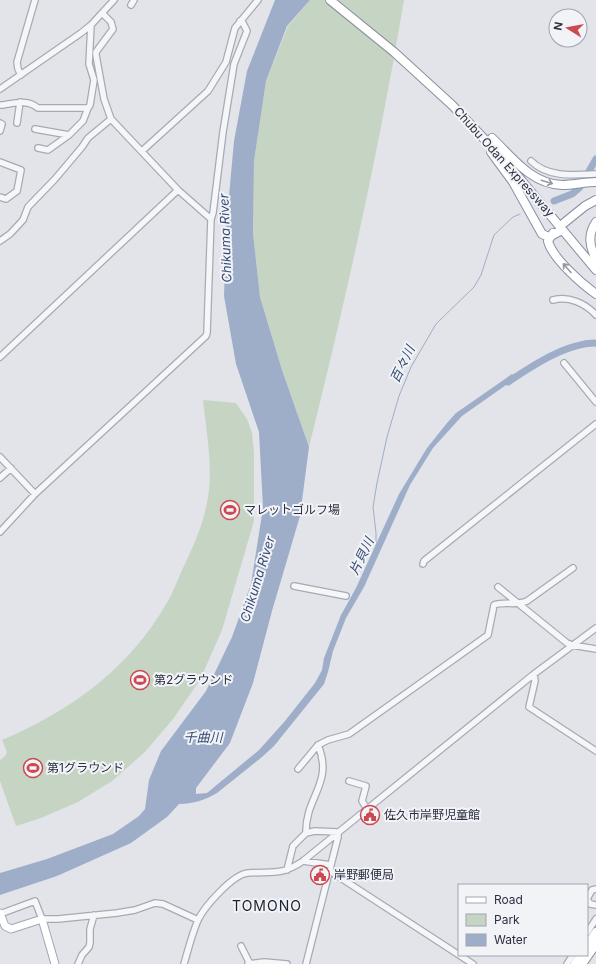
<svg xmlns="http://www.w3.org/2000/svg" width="596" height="964" font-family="Inter,'Noto Sans JP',sans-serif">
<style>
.green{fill:#c6d4c3}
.water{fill:#9eaec9}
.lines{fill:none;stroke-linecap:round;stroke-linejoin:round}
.stream{stroke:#9eaec9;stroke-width:1}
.river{stroke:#9eaec9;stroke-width:7}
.minor-casing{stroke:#a7aab4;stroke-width:8}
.major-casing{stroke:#a1a7b6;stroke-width:9}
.highway-casing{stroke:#8990a1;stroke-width:10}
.minor{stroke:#f5f6f8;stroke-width:5.5}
.major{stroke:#fff;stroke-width:7}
.highway{stroke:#fff;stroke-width:8}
.oneway{stroke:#9498a0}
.labels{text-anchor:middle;stroke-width:4;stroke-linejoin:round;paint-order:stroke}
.street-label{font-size:12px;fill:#2a3042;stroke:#f2f3f7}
.poi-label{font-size:12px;fill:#2a3042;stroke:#f2f3f7;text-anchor:start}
.water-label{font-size:13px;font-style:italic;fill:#344b76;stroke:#f2f3f7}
.quarter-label{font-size:14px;letter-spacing:1px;fill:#1c2233;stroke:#f2f3f7}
</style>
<rect width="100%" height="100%" fill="#e2e4ea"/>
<path class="green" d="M 310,0 L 404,0 C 379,150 346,299 309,447 L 282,370 L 260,297 L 253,233 L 254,161 L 266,81 L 288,26 Z
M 203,400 L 236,403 L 247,419 L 252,433 L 254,453 L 254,521 L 222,630 L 200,680 L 173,719 L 145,752 L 112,781 L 78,802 L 41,818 L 16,826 L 0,781 L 0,760 L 5,756 L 7,752 L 2,740 C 72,710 130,668 168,601 C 174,590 178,579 183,568 C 195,543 206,518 209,490 C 212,460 206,429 203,400 Z"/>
<path class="water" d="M 275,0 L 310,0 L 287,26 L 266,81 L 254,161 L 253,233 L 260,297 L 282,370 L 309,447 L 300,516 L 272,611 L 253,683 L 230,743 L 196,788 L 196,794 L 207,793 L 259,750 L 285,721 L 315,683 L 322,670 L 324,658 L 341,615 L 356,588 L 399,494 L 427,448 L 447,423 L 456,413 L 512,374 L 516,378 L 462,416 L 433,448 L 410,485 L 364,587 L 346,618 L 333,651 L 328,672 L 324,684 L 274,746 L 262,757 L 217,793 C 205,800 193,804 179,804 L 167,817 L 131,843 L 57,876 L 0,895 L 0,873 L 47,859 L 113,834 L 139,816 L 145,809 L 149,780 L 161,751 L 206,691 L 232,637 L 251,584 L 263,508 L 259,432 L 236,364 L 224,296 L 226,229 L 234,141 L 247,71 Z"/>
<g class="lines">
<path class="stream" d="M 376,548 L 376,533 L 373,507 L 377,483 L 387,437 L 399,396 L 411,367 L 436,324 L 474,287 L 481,275 L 494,235 L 513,217 L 520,214"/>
<path class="river" d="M 554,201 L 572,194 L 580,187 L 596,159
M 508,382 C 532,366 566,343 596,343"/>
<defs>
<path id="minor" d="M 131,5 L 134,0
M 102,13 L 111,22 L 113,29 L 96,52 L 96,55 L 104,99 L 111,119 L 178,190 L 211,219
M 21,75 L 18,69 L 17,62 L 35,0
M 0,89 L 81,33 L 91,25 L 114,0
M 0,105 L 3,105 C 15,103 28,99 38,108 L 88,108
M 0,123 L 2,124 L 0,131
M 17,123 L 20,102
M 35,129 L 69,135 L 83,121 L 88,108 L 90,105 L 94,80 L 89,64 L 91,25
M 38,148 L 48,150 L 69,135
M 142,151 L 208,91 L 226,62 L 235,28 L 258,0
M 531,161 C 548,178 575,175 596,174
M 0,162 L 21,170 L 17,191 L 6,199 L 0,197
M 0,241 L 10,234 L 23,220 L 28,207 L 55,179 L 82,147 L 88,138 L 111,119
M 553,300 C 569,296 585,303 596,315
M 0,357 L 178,190
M 564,363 L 596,402
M 0,457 L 35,494
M 0,478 L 11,468
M 0,532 L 35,494 L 206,336 L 207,333 L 211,219 L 213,213 L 223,132 L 234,64 L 247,31 L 243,23 L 240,21
M 423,564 L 424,561 L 596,424
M 294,586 L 346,596
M 498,587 L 567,643 L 572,645 L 596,649
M 534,674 L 535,681 L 529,707 L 596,751
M 298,769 L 318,745 L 328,740 L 349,734 L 488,635 L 494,605 C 505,601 516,606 527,601 L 573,568
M 349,781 L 366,786 L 362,801 L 367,809
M 306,833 C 305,797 334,783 318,745
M 303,861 L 331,865
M 287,870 L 293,846 L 306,833 L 315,831 L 338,832 L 338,837 L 306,964
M 330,871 L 473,964
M 596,889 L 592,890 L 587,899 L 590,904 L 596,905
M 0,914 L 35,901 L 42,919 L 58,919 L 117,913 L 135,910 L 155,903 L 163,904 L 198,920
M 587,933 L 596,919
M 241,946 L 250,964
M 78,964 L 82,955 L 89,947 L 90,943 L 90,929 L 94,915
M 184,964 C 188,950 192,934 198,920 C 204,907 233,874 248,873 C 272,871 281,876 303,861 L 534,674 L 596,628
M 248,964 L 264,962 L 287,964
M 567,964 L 573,955"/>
<path id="major" d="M 0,913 L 5,926 L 11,929 L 42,919 L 55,964"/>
<path id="highway" d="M 330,0 L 394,52 L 452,105 L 506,162 L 596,270
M 492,138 C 512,157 531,184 562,185 C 573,185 585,182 596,182
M 491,152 L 513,182 L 542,234 L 549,237 L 560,231
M 596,222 C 587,235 590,247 596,260
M 564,223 L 585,206 L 596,200
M 553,233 L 548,241 C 552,258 582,284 596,294
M 587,946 L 596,932
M 575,964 L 581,955
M 582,964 L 596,944"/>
</defs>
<use href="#minor" class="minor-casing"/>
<use href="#major" class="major-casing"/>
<use href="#highway" class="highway-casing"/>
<use href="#minor" class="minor"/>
<use href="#major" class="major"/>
<use href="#highway" class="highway"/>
</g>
<defs><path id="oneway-shaft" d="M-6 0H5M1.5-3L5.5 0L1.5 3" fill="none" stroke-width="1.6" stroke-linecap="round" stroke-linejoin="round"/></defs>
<g class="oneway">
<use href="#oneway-shaft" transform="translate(547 182) rotate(17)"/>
<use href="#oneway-shaft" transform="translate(567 268) rotate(-131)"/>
</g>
<defs>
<symbol id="stadium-ring" viewBox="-11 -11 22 22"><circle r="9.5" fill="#f2f3f7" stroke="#cd4950" stroke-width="1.5"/><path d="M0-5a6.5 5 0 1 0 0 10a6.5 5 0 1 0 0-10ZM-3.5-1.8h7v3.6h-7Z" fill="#cd4950"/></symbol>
<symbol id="civic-ring" viewBox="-11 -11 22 22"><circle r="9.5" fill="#f2f3f7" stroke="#cd4950" stroke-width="1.5"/><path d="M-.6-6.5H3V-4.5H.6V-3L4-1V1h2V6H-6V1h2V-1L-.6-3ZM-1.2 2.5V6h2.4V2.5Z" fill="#cd4950"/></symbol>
</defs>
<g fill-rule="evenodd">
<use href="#stadium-ring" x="219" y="499" width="22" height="22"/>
<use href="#stadium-ring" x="129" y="669" width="22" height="22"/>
<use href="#stadium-ring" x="22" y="757" width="22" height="22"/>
<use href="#civic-ring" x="359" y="804" width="22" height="22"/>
<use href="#civic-ring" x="309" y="864" width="22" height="22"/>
</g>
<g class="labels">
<g class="street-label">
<text transform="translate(504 162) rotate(48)" y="4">Chubu Odan Expressway</text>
</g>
<g class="poi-label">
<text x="244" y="514">マレットゴルフ場</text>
<text x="154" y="684">第2グラウンド</text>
<text x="47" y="772">第1グラウンド</text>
<text x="384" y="819">佐久市岸野児童館</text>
<text x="334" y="879">岸野郵便局</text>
</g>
<g class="water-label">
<text transform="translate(225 238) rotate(-92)" y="5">Chikuma River</text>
<text transform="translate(402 364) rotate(-64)" y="5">百々川</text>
<text transform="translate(361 556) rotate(-64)" y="5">片貝川</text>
<text transform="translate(257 579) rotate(-73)" y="5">Chikuma River</text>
<text x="203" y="742">千曲川</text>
</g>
<g class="quarter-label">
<text x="267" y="911">TOMONO</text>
</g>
</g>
<rect x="458" y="884" width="130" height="72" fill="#f2f3f7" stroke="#a2a5af"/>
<rect x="466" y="897" width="20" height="6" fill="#ffffff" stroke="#a2a5af"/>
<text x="494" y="904" font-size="12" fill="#2a3042">Road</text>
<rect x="466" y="914" width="20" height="12" fill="#c6d4c3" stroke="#a2a5af"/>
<text x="494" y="924" font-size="12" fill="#2a3042">Park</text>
<rect x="466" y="934" width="20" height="12" fill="#9eaec9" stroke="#a2a5af"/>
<text x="494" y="944" font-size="12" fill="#2a3042">Water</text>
<g transform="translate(568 28) rotate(281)"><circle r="19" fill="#f2f3f7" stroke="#a2a5af"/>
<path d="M0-3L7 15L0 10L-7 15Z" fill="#cd4950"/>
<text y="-6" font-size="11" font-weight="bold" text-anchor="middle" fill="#2a3042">N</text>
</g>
</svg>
